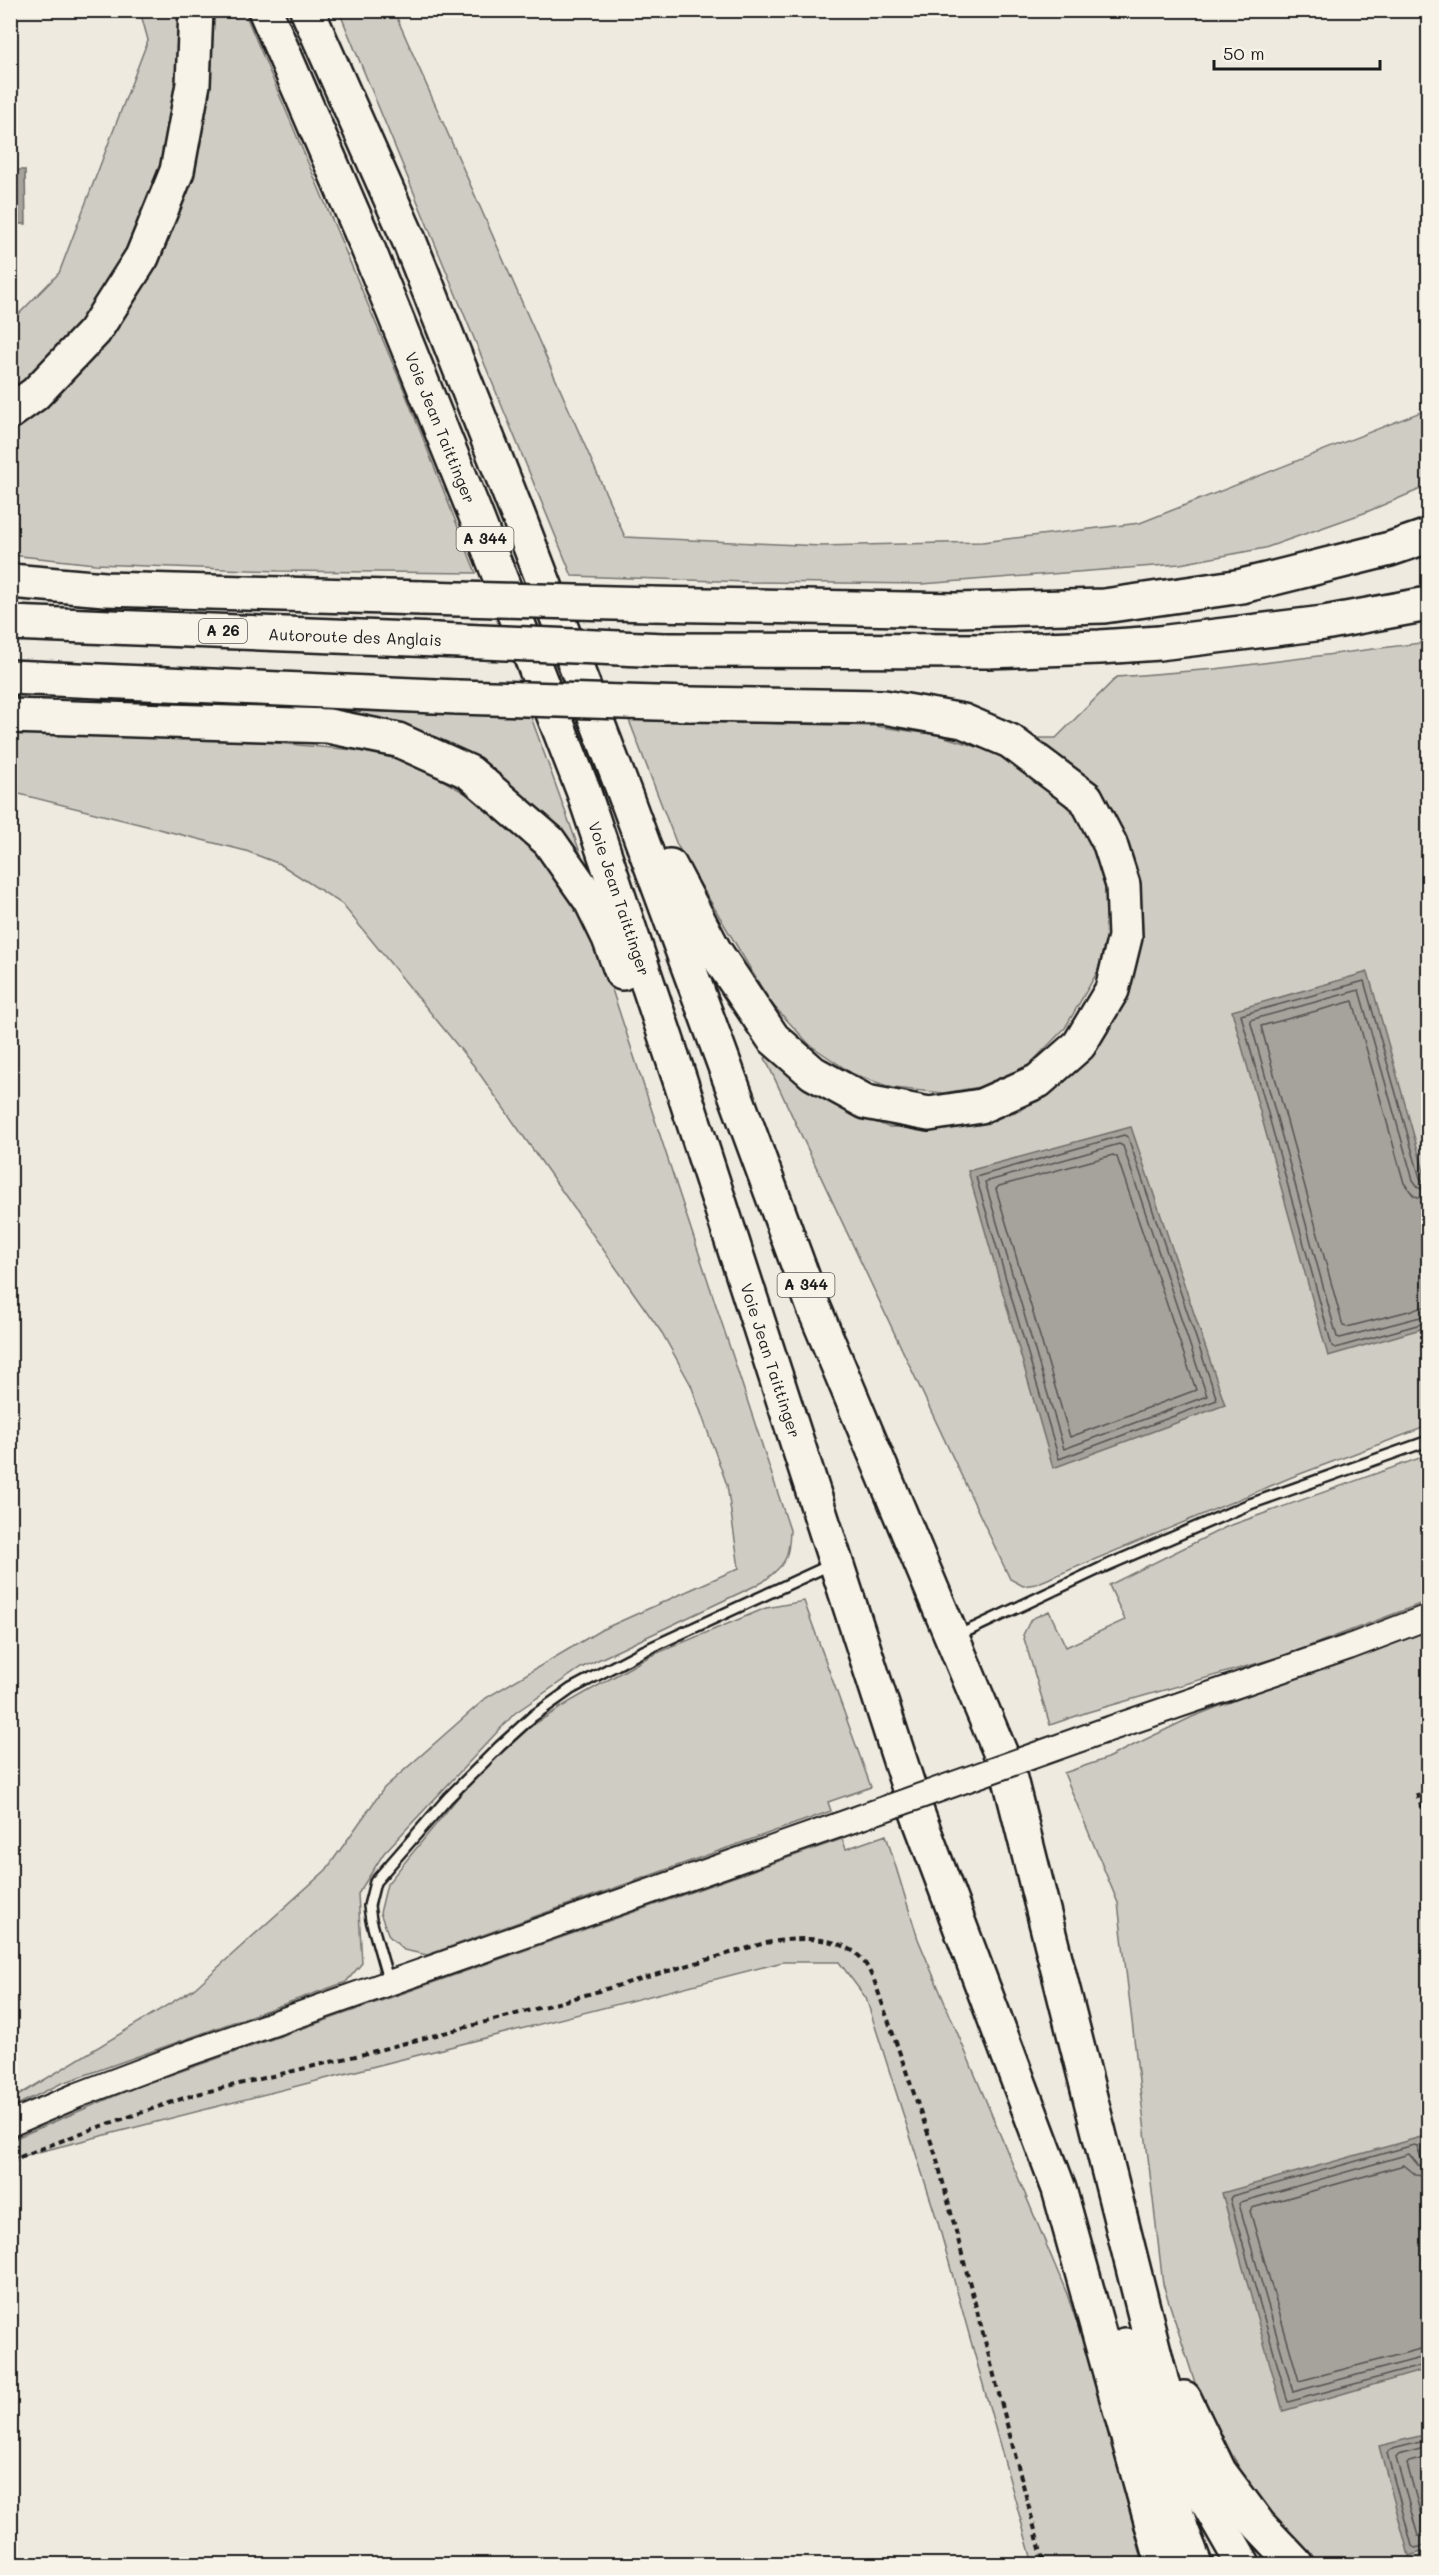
<svg xmlns="http://www.w3.org/2000/svg" width="1439" height="2575" font-family="Mali,sans-serif">
<style>
.green{fill:#cfccc3;stroke:#767470;stroke-width:1.5}
.water{fill:#a6a39d;stroke:#6f6d69;stroke-width:1.5}
.lines{fill:none;stroke-linecap:round;stroke-linejoin:round}
.shore{stroke:#535250;stroke-width:1.5}
.service-casing{stroke:#1c1c1c;stroke-width:14}
.tertiary-casing{stroke:#1c1c1c;stroke-width:28}
.motorway-casing{stroke:#1c1c1c;stroke-width:38}
.path{stroke:#1c1c1c;stroke-width:4;stroke-dasharray:6 4.5;stroke-linecap:butt}
.service{stroke:#f7f3e8;stroke-width:9}
.tertiary{stroke:#f7f3e8;stroke-width:24}
.motorway{stroke:#f7f3e8;stroke-width:33}
.tertiary-bridge-casing{stroke:#1c1c1c;stroke-width:28;stroke-linecap:butt}
.motorway-bridge-casing{stroke:#1c1c1c;stroke-width:38;stroke-linecap:butt}
.tertiary-bridge{stroke:#f7f3e8;stroke-width:24}
.motorway-bridge{stroke:#f7f3e8;stroke-width:33}
.labels{text-anchor:middle;stroke-width:6;stroke-linejoin:round;paint-order:stroke}
.shield{fill:#f7f3e8;stroke:#5e5c59;stroke-width:1.5}
.shield-label{font-size:15px;font-weight:bold;fill:#1c1c1c}
.street-label{font-size:16px;fill:#1c1c1c;stroke:#f7f3e8}
</style>
<rect width="100%" height="100%" fill="#eeeae0"/>
<filter id="ink" filterUnits="userSpaceOnUse"><feTurbulence type="fractalNoise" baseFrequency=".0167" numOctaves="2"/><feDisplacementMap in="SourceGraphic" scale="12" xChannelSelector="R" yChannelSelector="G"/><feConvolveMatrix kernelMatrix="1 2 1 2 8 2 1 2 1" color-interpolation-filters="sRGB"/></filter>
<g filter="url(#ink)">
<path class="green" d="M 140,11 L 182,11 C 177,134 156,232 75,328 C 55,352 35,374 11,393 L 10,323 L 59,273 L 148,40 Z
M 207,11 L 244,11 L 404,390 L 476,573 L 278,571 L 95,564 L 11,555 L 10,429 L 31,414 L 142,281 Z
M 339,11 L 394,11 L 625,537 L 821,546 L 982,542 L 1140,523 L 1428,409 L 1428,486 L 1364,513 L 1265,548 L 1180,564 L 922,584 L 747,582 L 572,576 Z
M 1428,642 L 1428,1426 L 1292,1477 L 1036,1584 L 1023,1586 L 1010,1579 L 765,1058 L 774,1054 L 805,1089 L 845,1110 L 888,1127 L 955,1127 L 1019,1111 L 1071,1073 L 1138,886 L 1131,855 L 1103,810 L 1026,738 L 1056,738 L 1117,677 L 1215,669 Z
M 240,707 L 531,717 L 584,863 L 479,769 Z
M 629,720 L 874,726 L 938,735 L 991,751 L 1043,781 L 1090,832 L 1110,892 L 1110,923 L 1098,971 L 1065,1028 L 1029,1065 L 993,1085 L 943,1093 L 893,1088 L 853,1074 L 810,1045 L 770,1002 L 677,845 Z
M 11,732 L 264,742 L 355,750 L 411,762 L 498,812 L 557,868 L 601,956 L 790,1530 C 789,1560 786,1563 763,1582 L 581,1668 L 515,1713 L 384,1853 L 358,1894 L 362,1963 L 346,1982 L 60,2084 L 11,2108 L 11,2100 L 194,1989 L 326,1870 L 384,1788 L 486,1698 L 601,1630 L 739,1568 L 727,1485 L 691,1385 L 662,1333 L 474,1066 L 342,904 L 280,864 L 246,851 L 11,792 Z
M 1428,1455 L 1428,1601 L 1286,1655 L 1088,1712 L 1050,1725 L 1023,1635 L 1031,1619 L 1049,1611 L 1066,1647 L 1125,1620 L 1109,1585 L 1226,1527 Z
M 804,1601 L 871,1787 L 828,1802 L 831,1811 L 427,1955 L 404,1950 L 389,1936 L 380,1913 L 387,1884 L 500,1746 L 571,1701 L 650,1656 L 766,1608 Z
M 1428,1625 L 1428,2564 L 1317,2564 L 1277,2528 L 1247,2482 L 1198,2392 L 1163,2284 L 1118,1903 L 1064,1773 L 1105,1759 L 1192,1717 Z
M 886,1835 L 918,1939 L 1067,2294 L 1094,2373 L 1143,2564 L 1033,2564 L 938,2223 L 866,1998 L 839,1962 L 783,1962 L 11,2159 L 11,2140 L 136,2087 L 842,1839 L 846,1849 Z"/>
<path class="water" d="M 10,170 L 25,170 L 26,224 L 11,224 Z
M 1368,972 L 1428,1186 L 1428,1327 L 1328,1356 L 1232,1011 Z
M 1131,1127 L 1225,1405 L 1053,1468 L 968,1171 Z
M 1421,2137 L 1428,2164 L 1428,2369 L 1283,2411 L 1222,2193 Z
M 1428,2434 L 1428,2550 L 1409,2556 L 1379,2446 Z"/>
<g class="lines">
<path class="shore" d="M 1124,1135 L 1128,1137 L 1217,1400 L 1059,1459 L 976,1177 Z
M 1119,1144 L 1123,1146 L 1207,1396 L 1064,1449 L 985,1182 Z
M 1113,1155 L 1117,1157 L 1196,1390 L 1070,1437 L 996,1189 L 999,1186 Z
M 1428,1183 L 1423,1182 L 1420,1178 L 1364,981 L 1241,1015 L 1332,1346 L 1335,1348 L 1428,1322
M 1428,1190 L 1419,1188 L 1413,1180 L 1359,990 L 1250,1020 L 1337,1337 L 1340,1338 L 1428,1315
M 1428,1199 L 1414,1196 L 1404,1183 L 1353,1001 L 1261,1026 L 1343,1326 L 1347,1327 L 1428,1306
M 1428,2161 L 1421,2158 L 1417,2146 L 1414,2145 L 1232,2196 L 1230,2199 L 1288,2402 L 1428,2364
M 1428,2168 L 1418,2165 L 1409,2154 L 1241,2202 L 1239,2204 L 1293,2392 L 1428,2356
M 1428,2177 L 1416,2175 L 1404,2165 L 1252,2208 L 1250,2211 L 1299,2381 L 1428,2347
M 1428,2440 L 1389,2450 L 1387,2453 L 1412,2546 L 1415,2548 L 1428,2545
M 1428,2447 L 1398,2455 L 1396,2458 L 1418,2536 L 1428,2537
M 1428,2457 L 1409,2462 L 1407,2464 L 1424,2526 L 1428,2528"/>
<defs>
<path id="service" d="M 957,1636 L 1101,1568 L 1250,1504 L 1428,1441
M 389,1983 L 371,1920 L 369,1906 L 375,1882 L 448,1798 L 500,1746 L 533,1716 L 571,1689 L 641,1652 L 832,1564"/>
<path id="tertiary" d="M 1103,1731 L 1349,1647 L 1428,1617
M 10,2124 L 78,2095 L 184,2055 L 839,1825"/>
<g id="motorway">
<path id="s1" d="M 265,10 L 367,246 L 476,516 L 583,790 L 679,1077 L 915,1807 L 1059,2189 L 1163,2564"/>
<path d="M 307,10 L 409,240 L 518,515 L 624,792 L 814,1308 L 1008,1771 L 1163,2387 L 1180,2442 L 1204,2496 L 1243,2564"/>
<path d="M 10,412 L 35,394 L 94,332 L 142,257 L 177,171 L 193,84 L 196,10"/>
<path d="M 10,581 L 105,589 L 422,598"/>
<path d="M 651,604 L 956,610 L 1104,606 L 1242,586 L 1390,549 L 1428,536"/>
<path d="M 10,623 L 436,640"/>
<path d="M 664,650 L 987,651 L 1100,647 L 1159,643 L 1324,623 L 1428,604"/>
<path d="M 10,677 L 457,697"/>
<path d="M 10,716 L 328,726 L 398,740 L 469,772 L 549,841 L 591,901 L 609,938 L 622,973"/>
<path d="M 670,866 L 714,950 L 773,1038 L 813,1073 L 866,1102 L 929,1114 L 981,1106 L 1038,1081 L 1079,1045 L 1112,990 L 1125,937 L 1123,885 L 1110,844 L 1086,798 L 1010,741 L 963,721 L 884,707 L 689,704"/>
<path d="M 1125,2345 L 1182,2531 L 1195,2564"/>
<path d="M 1184,2398 L 1219,2471 L 1259,2525 L 1296,2564"/>
</g>
</defs>
<use href="#service" class="service-casing"/>
<use href="#tertiary" class="tertiary-casing"/>
<use href="#motorway" class="motorway-casing"/>
<path class="path" d="M 1417,1793 L 1428,1829
M 10,2161 L 84,2132 L 193,2095 L 360,2055 L 554,2004 L 765,1943 C 795,1938 835,1934 859,1956 C 866,1962 870,1973 874,1980 L 936,2156 L 1044,2564"/>
<use href="#service" class="service"/>
<use href="#tertiary" class="tertiary"/>
<use href="#motorway" class="motorway"/>
<defs>
<path id="tertiary-bridge" d="M 839,1825 L 1103,1731"/>
<path id="motorway-bridge" d="M 422,598 L 651,604
M 436,640 L 664,650
M 457,697 L 689,704"/>
</defs>
<use href="#tertiary-bridge" class="tertiary-bridge-casing"/>
<use href="#motorway-bridge" class="motorway-bridge-casing"/>
<use href="#tertiary-bridge" class="tertiary-bridge"/>
<use href="#motorway-bridge" class="motorway-bridge"/>
</g>
</g>
<g class="labels">
<g class="shield">
<rect x="456.5" y="527" width="57" height="24" rx="4.5"/>
<rect x="199" y="619" width="48" height="24" rx="4.5"/>
<rect x="777.5" y="1273" width="57" height="24" rx="4.5"/>
</g>
<g class="shield-label">
<text x="485" y="544">A 344</text>
<text x="223" y="636">A 26</text>
<text x="806" y="1290">A 344</text>
</g>
<g class="street-label">
<text dy="6" stroke="none"><textPath href="#s1" startOffset="453">Voie Jean Taittinger</textPath></text>
<text transform="translate(355 637) rotate(2)" y="6">Autoroute des Anglais</text>
<text dy="6" stroke="none"><textPath href="#s1" startOffset="957">Voie Jean Taittinger</textPath></text>
<text dy="6" stroke="none"><textPath href="#s1" startOffset="1443">Voie Jean Taittinger</textPath></text>
</g>
</g>
<rect width="1439" height="2575" fill="none" stroke="#f7f3e8" stroke-width="36"/>
<rect x="18" y="18" width="1403" height="2539" fill="none" stroke="#1c1c1c" stroke-width="2" filter="url(#ink)"/>
<path d="M1214 60v9h166v-9" fill="none" stroke="#1c1c1c" stroke-width="3"/>
<text x="1223" y="60" font-size="18" fill="#1c1c1c" stroke="#f7f3e8" stroke-width="4.5" paint-order="stroke">50 m</text>
</svg>
